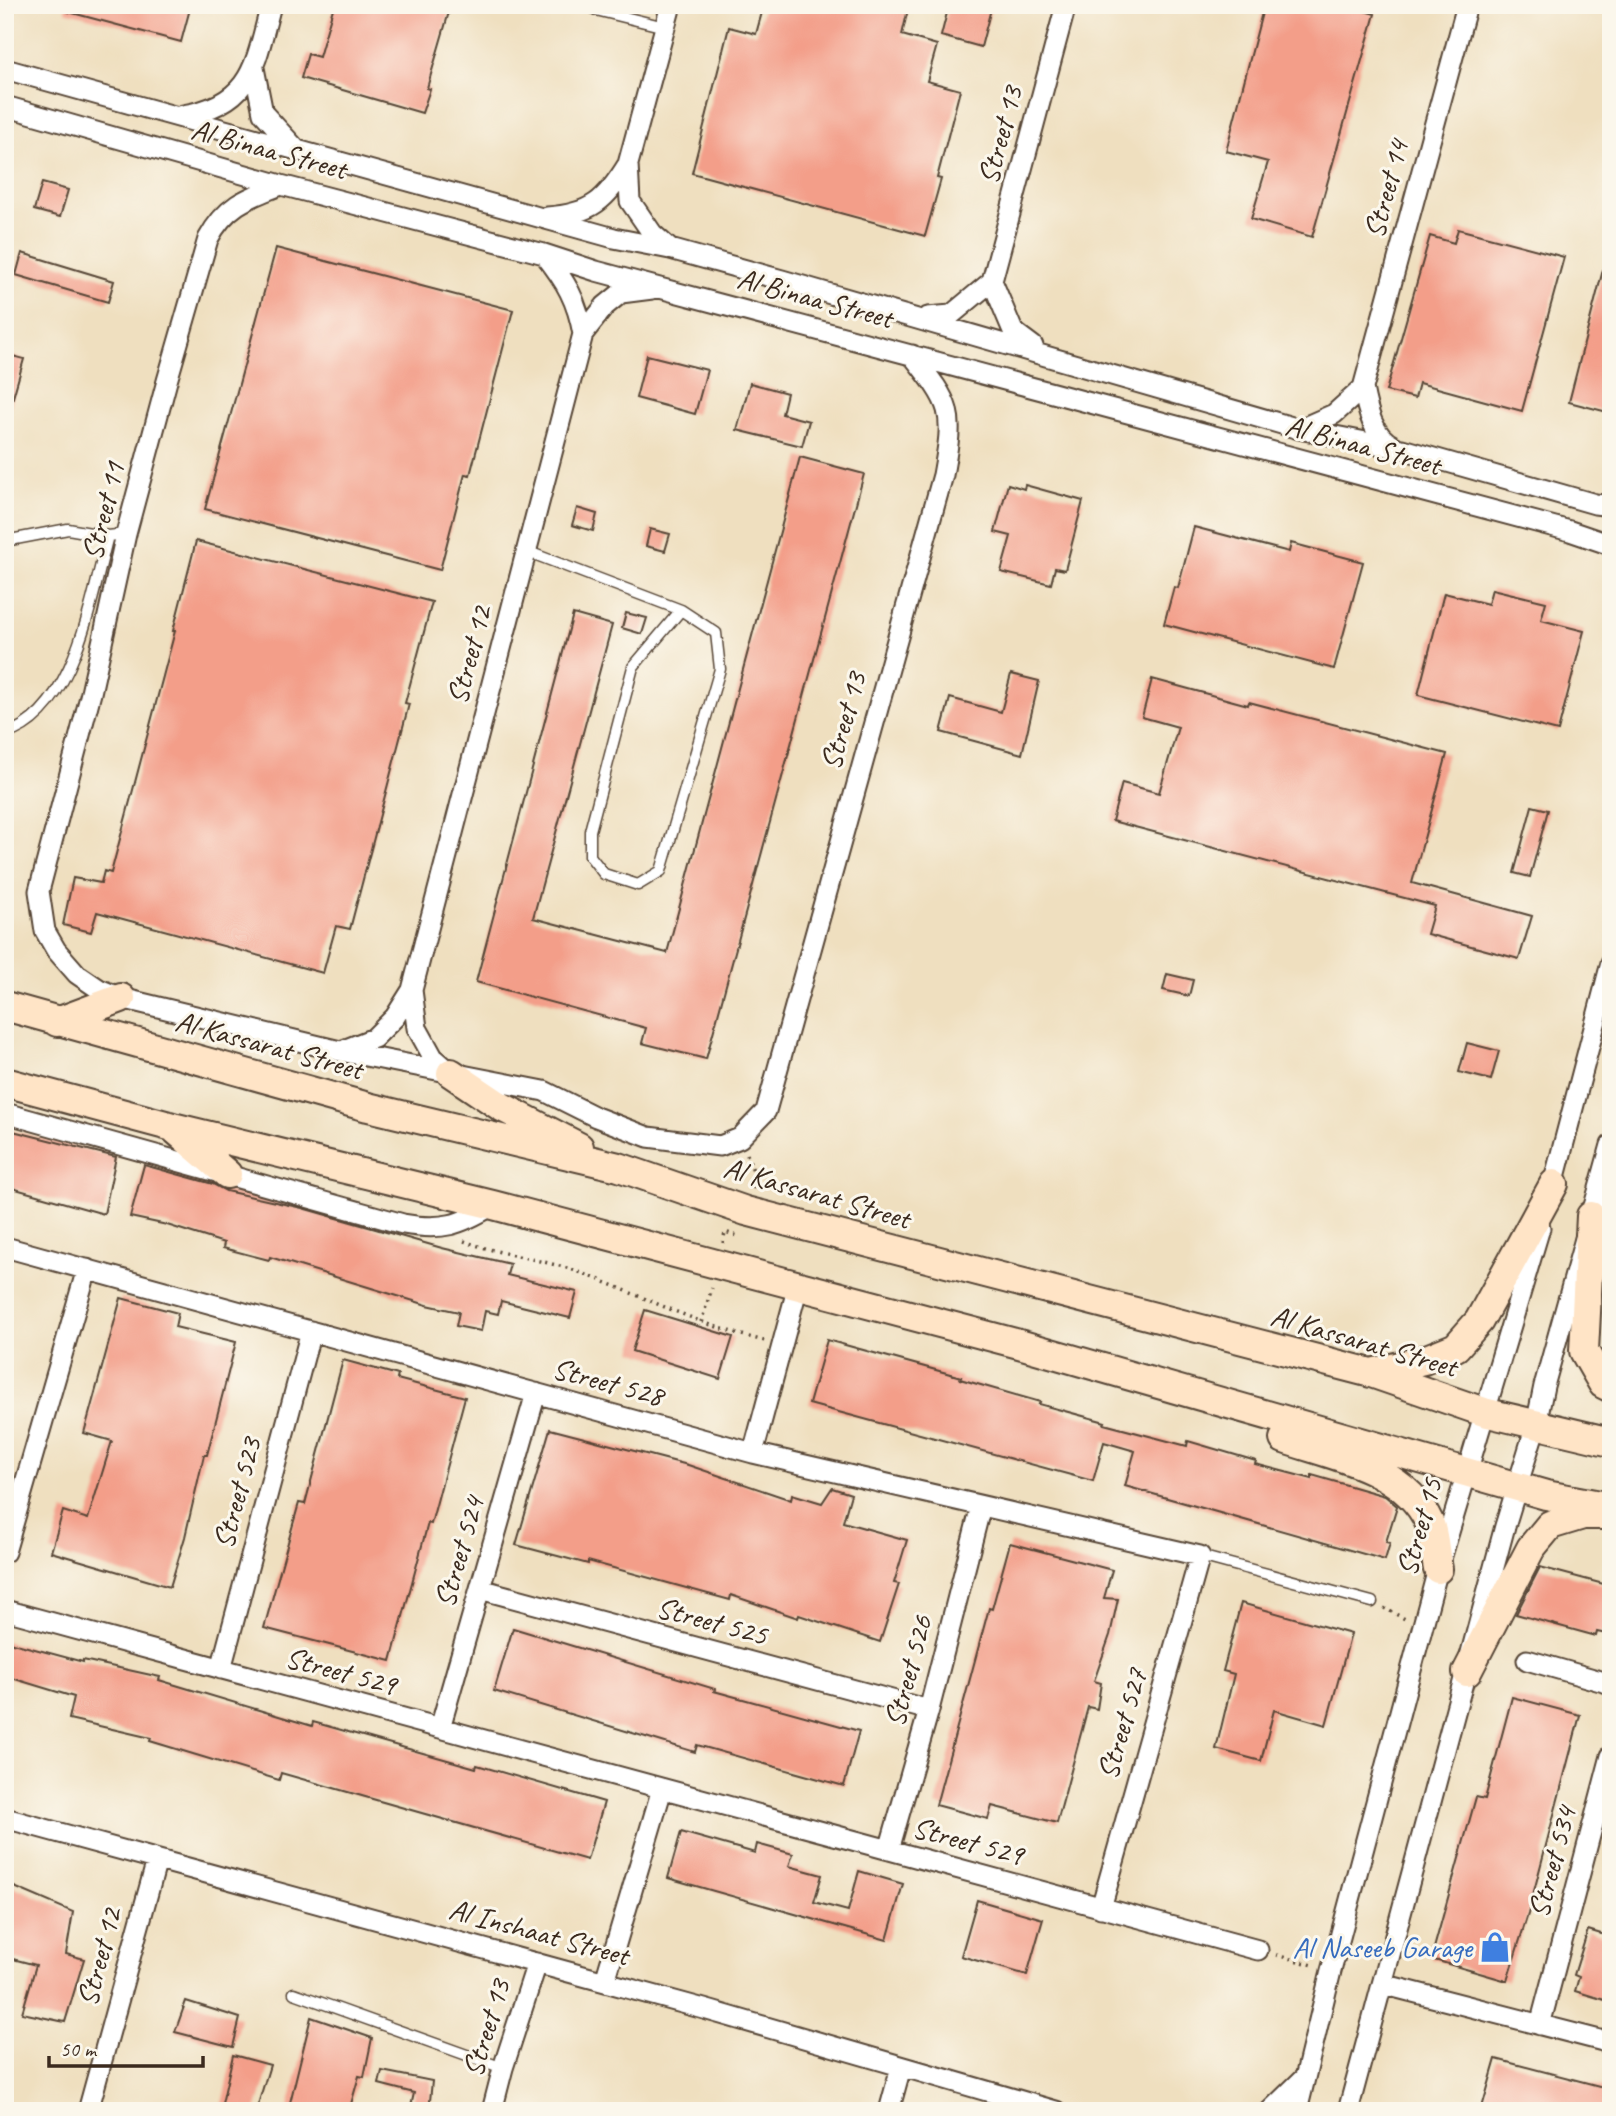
<svg xmlns="http://www.w3.org/2000/svg" width="1616" height="2116" font-family="Caveat,sans-serif">
<style>
.building{fill:#f39e89}
.lines{fill:none;stroke-linecap:round;stroke-linejoin:round}
.lane-casing{stroke:#564536;stroke-width:13}
.street-casing{stroke:#564536;stroke-width:23}
.secondary-casing{stroke:#564536;stroke-width:32}
.path{stroke:#564536;stroke-width:3.5;stroke-dasharray:2 5;stroke-linecap:butt}
.lane{stroke:#fff;stroke-width:10}
.street{stroke:#fff;stroke-width:19}
.secondary{stroke:#ffe4c6;stroke-width:28}
.labels{text-anchor:middle;stroke-width:6;stroke-linejoin:round;paint-order:stroke}
.street-label{font-size:30px;fill:#3b2a1e;stroke:#fbf7ec}
.shop-label{font-size:30px;fill:#366cbe;stroke:#fbf7ec;text-anchor:end}
</style>
<rect width="100%" height="100%" fill="#fbf7ec"/>
<filter id="ink" filterUnits="userSpaceOnUse"><feTurbulence type="fractalNoise" baseFrequency=".0143" numOctaves="2"/><feDisplacementMap in="SourceGraphic" scale="14" xChannelSelector="R" yChannelSelector="G"/><feConvolveMatrix kernelMatrix="1 2 1 2 8 2 1 2 1" color-interpolation-filters="sRGB"/></filter>
<filter id="wash" filterUnits="userSpaceOnUse"><feTurbulence type="fractalNoise" baseFrequency=".00686" numOctaves="4" result="noise"/><feDisplacementMap in="SourceGraphic" scale="28" xChannelSelector="R" yChannelSelector="G"/><feGaussianBlur stdDeviation="1.57" result="paint"/><feColorMatrix in="noise" values="0 0 0 0 0 0 0 0 0 0 0 0 0 0 0 0 0 1.4 0 .05"/><feComposite in="paint" operator="in"/></filter>
<g filter="url(#wash)">
<rect width="100%" height="100%" fill="#efdfbf"/>
<g id="blocks">
<path class="building" d="M 66,5 L 191,5 L 181,42 L 65,11 Z
M 334,5 L 451,5 L 427,88 L 430,89 L 422,113 L 301,78 L 308,54 L 319,57 Z
M 764,5 L 909,5 L 902,35 L 937,45 L 927,81 L 960,90 L 937,178 L 941,179 L 925,236 L 692,173 L 729,27 L 756,34 Z
M 949,5 L 992,5 L 981,47 L 941,36 Z
M 1264,5 L 1344,5 L 1375,14 L 1312,237 L 1251,219 L 1268,162 L 1226,151 Z
M 42,183 L 68,190 L 60,217 L 34,210 Z
M 1458,229 L 1564,257 L 1522,411 L 1419,383 L 1415,398 L 1386,391 L 1430,236 L 1454,243 Z
M 276,248 L 513,310 L 470,475 L 465,474 L 440,570 L 205,509 Z
M 22,253 L 114,281 L 108,302 L 16,275 Z
M 1605,262 L 1611,263 L 1611,413 L 1569,402 Z
M 5,354 L 24,359 L 10,408 L 5,407 Z
M 647,355 L 707,370 L 695,414 L 636,398 Z
M 750,383 L 787,393 L 782,414 L 809,421 L 802,446 L 737,430 Z
M 800,457 L 864,474 L 706,1059 L 642,1043 L 646,1028 L 476,982 L 573,614 L 612,625 L 533,918 L 667,953 Z
M 1008,484 L 1024,489 L 1025,485 L 1083,501 L 1065,570 L 1055,568 L 1051,584 L 1001,572 L 1011,536 L 995,532 Z
M 577,508 L 597,514 L 593,531 L 572,525 Z
M 1194,527 L 1289,552 L 1291,543 L 1363,562 L 1334,669 L 1164,624 L 1174,587 L 1178,588 Z
M 650,529 L 670,534 L 665,551 L 646,546 Z
M 196,541 L 432,602 L 405,703 L 409,704 L 350,929 L 336,926 L 323,973 L 97,912 L 91,932 L 63,925 L 73,878 L 101,883 L 104,871 L 111,873 L 175,631 L 173,631 Z
M 1492,589 L 1546,602 L 1541,620 L 1584,631 L 1558,731 L 1418,695 L 1444,593 L 1488,604 Z
M 626,613 L 647,618 L 642,634 L 622,628 Z
M 1011,674 L 1039,681 L 1022,754 L 941,732 L 950,698 L 1001,712 Z
M 1152,679 L 1248,705 L 1249,702 L 1447,754 L 1412,883 L 1532,916 L 1519,959 L 1427,934 L 1435,906 L 1112,821 L 1122,783 L 1159,793 L 1178,727 L 1142,717 Z
M 1532,806 L 1548,810 L 1530,877 L 1514,873 Z
M 1167,974 L 1193,980 L 1189,996 L 1163,990 Z
M 1467,1043 L 1499,1051 L 1491,1080 L 1459,1072 Z
M 5,1129 L 116,1157 L 104,1214 L 5,1186 Z
M 144,1165 L 213,1184 L 226,1191 L 302,1208 L 442,1248 L 510,1264 L 507,1275 L 577,1292 L 570,1318 L 501,1301 L 498,1314 L 485,1311 L 481,1331 L 456,1326 L 459,1312 L 427,1305 L 270,1257 L 269,1260 L 223,1248 L 224,1243 L 167,1225 L 130,1217 Z
M 121,1298 L 178,1313 L 175,1327 L 236,1342 L 207,1455 L 204,1455 L 185,1537 L 170,1587 L 51,1552 L 63,1511 L 88,1519 L 112,1441 L 84,1433 Z
M 645,1310 L 733,1337 L 720,1379 L 632,1351 Z
M 827,1340 L 961,1377 L 960,1379 L 1040,1402 L 1039,1404 L 1105,1422 L 1104,1424 L 1187,1446 L 1188,1441 L 1256,1461 L 1255,1464 L 1312,1479 L 1312,1475 L 1385,1496 L 1397,1506 L 1386,1542 L 1390,1543 L 1385,1560 L 1125,1486 L 1135,1451 L 1104,1442 L 1093,1481 L 809,1404 Z
M 343,1360 L 398,1375 L 397,1379 L 465,1397 L 431,1524 L 428,1523 L 391,1661 L 264,1628 L 299,1503 L 305,1504 Z
M 550,1429 L 688,1465 L 791,1500 L 792,1494 L 822,1503 L 832,1488 L 851,1494 L 843,1522 L 907,1540 L 894,1583 L 899,1584 L 880,1642 L 799,1615 L 798,1618 L 731,1595 L 730,1600 L 588,1561 L 588,1564 L 516,1545 Z
M 1010,1543 L 1112,1570 L 1104,1598 L 1118,1599 L 1110,1635 L 1094,1681 L 1101,1683 L 1097,1709 L 1088,1707 L 1057,1823 L 992,1806 L 988,1819 L 936,1805 L 989,1608 L 992,1609 Z
M 1540,1567 L 1611,1586 L 1611,1635 L 1597,1632 L 1596,1636 L 1516,1614 Z
M 1241,1603 L 1351,1634 L 1326,1725 L 1274,1710 L 1261,1761 L 1216,1749 L 1234,1674 L 1223,1671 Z
M 513,1628 L 715,1689 L 714,1691 L 859,1731 L 844,1786 L 697,1745 L 695,1752 L 494,1691 Z
M 5,1641 L 83,1662 L 83,1660 L 160,1677 L 159,1680 L 312,1726 L 313,1722 L 476,1768 L 477,1765 L 604,1802 L 587,1860 L 281,1773 L 279,1780 L 150,1741 L 151,1738 L 69,1719 L 74,1697 L 5,1676 Z
M 1512,1697 L 1580,1715 L 1528,1914 L 1507,1981 L 1431,1959 L 1476,1797 L 1485,1799 Z
M 681,1832 L 755,1853 L 757,1844 L 793,1854 L 789,1866 L 822,1875 L 814,1902 L 848,1911 L 859,1871 L 903,1884 L 887,1940 L 668,1878 Z
M 5,1883 L 73,1912 L 66,1954 L 84,1959 L 65,2022 L 22,2013 L 36,1965 L 5,1957 Z
M 977,1900 L 1043,1919 L 1027,1975 L 961,1956 Z
M 1588,1930 L 1611,1937 L 1611,2002 L 1575,1991 L 1579,1977 L 1574,1975 Z
M 186,2001 L 240,2018 L 233,2047 L 175,2032 Z
M 311,2017 L 372,2038 L 364,2077 L 359,2076 L 349,2111 L 288,2111 Z
M 233,2055 L 270,2065 L 256,2111 L 221,2108 Z
M 1496,2059 L 1611,2089 L 1611,2111 L 1481,2111 Z
M 382,2071 L 432,2081 L 429,2111 L 410,2111 L 414,2093 L 379,2084 Z"/>
</g>
</g>
<g filter="url(#ink)">
<use href="#blocks" fill-opacity="0" stroke="#564536" stroke-width="2"/>
<g class="lines">
<defs>
<path id="lane" d="M 590,5 L 596,10 L 665,27
M 5,541 L 68,529 L 108,536 L 126,534
M 526,551 L 681,610 L 716,633 L 720,669 L 661,871 L 638,885 L 604,874 L 590,856 L 590,831 L 633,667 L 681,610
M 5,734 C 75,713 91,598 108,536
M 1200,1556 L 1372,1602
M 294,1993 L 503,2068"/>
<path id="street" d="M 254,68 L 263,113 L 295,148
M 5,69 L 614,238 L 670,249 L 782,280 L 1299,429 L 1402,449 L 1595,504 L 1611,506
M 5,106 L 281,185 L 544,254 L 596,271 L 1570,531 L 1611,545
M 183,115 C 253,104 255,64 271,5
M 628,164 L 630,201 L 652,233 L 670,249
M 281,185 C 247,198 226,205 208,239 L 167,381 L 126,534 L 91,693 L 39,891 L 45,931 L 56,950 L 77,974 L 99,989 L 121,998 L 340,1051 L 544,1091 L 596,1117 L 648,1137 L 720,1146 L 740,1138 L 766,1111 L 943,475 C 955,410 952,406 912,355
M 547,217 C 592,214 606,200 628,164 L 671,5
M 545,255 C 566,282 577,300 583,334
M 992,281 L 1013,331 L 1033,346
M 928,317 L 951,315 L 992,281 L 1066,5
M 1300,429 L 1334,414 L 1363,388
M 1394,446 C 1373,437 1367,409 1363,388 L 1467,5
M 412,990 L 417,1028 L 433,1057 L 450,1072
M 341,1051 L 374,1038 L 395,1017 L 412,990 L 583,334 L 605,306 L 621,293 L 652,289
M 5,1113 L 403,1224 C 443,1231 460,1225 493,1205
M 1550,1196 L 1611,963
M 5,1247 L 753,1453 L 1200,1556 L 1101,1908
M 753,1453 L 798,1286
M 5,1552 L 87,1269
M 480,1589 L 929,1710
M 5,1610 L 1258,1950
M 1527,1660 L 1611,1684
M 221,1669 L 311,1331
M 440,1728 L 536,1393
M 5,1818 L 704,2009 L 1056,2111
M 889,1850 L 929,1710 L 981,1506
M 605,1981 L 662,1789
M 1382,1984 L 1611,2043
M 1540,2025 L 1611,1756
M 88,2111 L 157,1860
M 492,2111 L 503,2068 L 537,1963
M 889,2111 L 901,2067
M 1270,2111 L 1305,2077
M 1297,2111 L 1331,1971 L 1438,1569 L 1540,1228
M 1348,2111 L 1505,1526 L 1536,1425 L 1544,1386 L 1611,1145"/>
<path id="secondary" d="M 5,1006 L 368,1107 L 619,1167 L 746,1211 L 1371,1373 L 1484,1412 L 1611,1442
M 57,1022 L 121,998
M 451,1073 L 500,1106 L 579,1147
M 5,1082 L 173,1127 L 493,1205 L 1019,1344 L 1546,1495 L 1611,1507
M 177,1131 L 227,1174
M 1591,1216 L 1584,1351 L 1603,1384 L 1611,1388
M 1371,1373 L 1424,1360 L 1456,1347 L 1479,1321 L 1554,1184
M 1284,1439 C 1333,1456 1405,1468 1429,1522 C 1435,1535 1435,1555 1438,1569
M 1467,1672 L 1531,1548 L 1550,1525 L 1583,1515 L 1607,1515"/>
</defs>
<use href="#lane" class="lane-casing"/>
<use href="#street" class="street-casing"/>
<use href="#secondary" class="secondary-casing"/>
<path class="path" d="M 747,1154 L 756,1179 L 752,1190
M 464,1241 C 501,1255 542,1259 579,1272 C 641,1295 700,1326 765,1341
M 723,1243 L 725,1232 L 738,1236
M 701,1322 L 712,1288
M 1384,1608 L 1405,1619
M 1276,1955 L 1313,1965"/>
<use href="#lane" class="lane"/>
<use href="#street" class="street"/>
<use href="#secondary" class="secondary"/>
</g>
</g>
<defs>
<symbol id="shop-bare" viewBox="-9 -9 18 18"><path d="M-5-2.5h2.3a2.7 3.5 0 0 1 5.4 0H5L5.5 6h-11ZM-1.5-2.5h3a1.5 2.3 0 0 0-3 0Z" fill="#3f7fe0" stroke="#fbf7ec" stroke-width="2.5" paint-order="stroke"/></symbol>
</defs>
<g fill-rule="evenodd">
<use href="#shop-bare" x="1473" y="1925" width="44" height="44"/>
</g>
<g class="labels">
<g class="street-label">
<text transform="translate(1000 135) rotate(-75)" y="10">Street 13</text>
<text transform="translate(269 149) rotate(15)" y="10">Al Binaa Street</text>
<text transform="translate(1386 189) rotate(-75)" y="10">Street 14</text>
<text transform="translate(815 298) rotate(15)" y="10">Al Binaa Street</text>
<text transform="translate(1363 445) rotate(15)" y="10">Al Binaa Street</text>
<text transform="translate(103 511) rotate(-76)" y="10">Street 11</text>
<text transform="translate(469 655) rotate(-75)" y="10">Street 12</text>
<text transform="translate(843 721) rotate(-74)" y="10">Street 13</text>
<text transform="translate(269 1045) rotate(15)" y="10">Al Kassarat Street</text>
<text transform="translate(817 1193) rotate(16)" y="10">Al Kassarat Street</text>
<text transform="translate(1364 1341) rotate(16)" y="10">Al Kassarat Street</text>
<text transform="translate(608 1382) rotate(15)" y="10">Street 528</text>
<text transform="translate(237 1493) rotate(-75)" y="10">Street 523</text>
<text transform="translate(1419 1527) rotate(-74)" y="10">Street 15</text>
<text transform="translate(459 1552) rotate(-74)" y="10">Street 524</text>
<text transform="translate(712 1621) rotate(15)" y="10">Street 525</text>
<text transform="translate(341 1671) rotate(15)" y="10">Street 529</text>
<text transform="translate(908 1671) rotate(-75)" y="10">Street 526</text>
<text transform="translate(1122 1724) rotate(-74)" y="10">Street 527</text>
<text transform="translate(968 1841) rotate(15)" y="10">Street 529</text>
<text transform="translate(1552 1862) rotate(-75)" y="10">Street 534</text>
<text transform="translate(539 1932) rotate(15)" y="10">Al Inshaat Street</text>
<text transform="translate(99 1957) rotate(-75)" y="10">Street 12</text>
<text transform="translate(486 2028) rotate(-73)" y="10">Street 13</text>
</g>
<g class="shop-label">
<text x="1472" y="1957">Al Naseeb Garage</text>
</g>
</g>
<rect width="1616" height="2116" fill="none" stroke="#fbf7ec" stroke-width="28"/>
<path d="M49 2056v10h154v-10" fill="none" stroke="#3b2a1e" stroke-width="3.5"/>
<text x="60" y="2056" font-size="21" fill="#3b2a1e" stroke="#fbf7ec" stroke-width="5" paint-order="stroke">50 m</text>
</svg>
